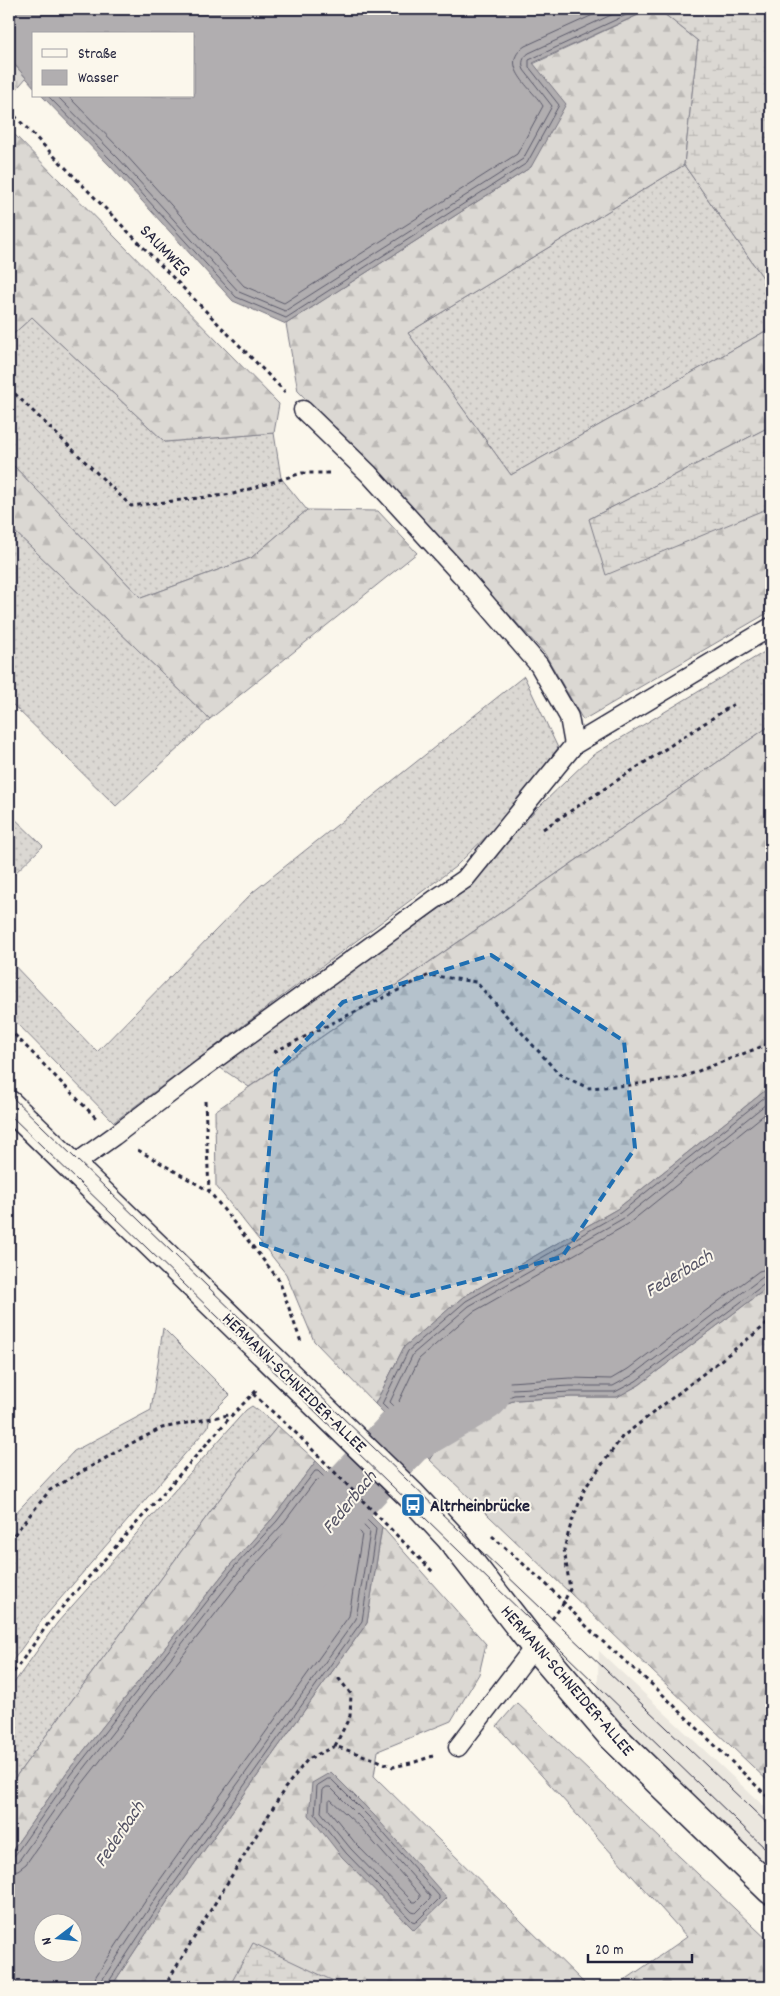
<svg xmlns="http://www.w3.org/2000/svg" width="780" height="1996" font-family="Dekko,sans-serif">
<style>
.built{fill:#ebe7df}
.grass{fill:url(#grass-dots);stroke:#7e7d87}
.forest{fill:url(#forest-firs);stroke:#7e7d87}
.wetland{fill:url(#wetland-marsh);stroke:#7e7d87}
.water{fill:#b1aeb0;stroke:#787681;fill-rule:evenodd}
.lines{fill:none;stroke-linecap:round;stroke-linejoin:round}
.shore{stroke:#5b5a6a;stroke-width:1}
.river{stroke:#b1aeb0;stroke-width:62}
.lane-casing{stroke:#22223b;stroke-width:21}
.street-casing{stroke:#22223b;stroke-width:31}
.path{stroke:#22223b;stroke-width:3;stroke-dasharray:4 4;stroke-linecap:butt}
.lane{stroke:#fbf7ec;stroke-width:18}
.street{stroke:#fbf7ec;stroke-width:28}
.tram{stroke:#22223b;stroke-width:1}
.marked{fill:#1f6fb2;fill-opacity:0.2;stroke:#1f6fb2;stroke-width:4;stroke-dasharray:10 6;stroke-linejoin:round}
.labels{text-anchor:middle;stroke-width:4;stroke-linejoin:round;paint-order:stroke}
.street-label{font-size:18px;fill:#22223b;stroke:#fbf7ec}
.poi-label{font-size:18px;font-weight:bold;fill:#22223b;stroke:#fbf7ec;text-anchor:start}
.water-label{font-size:19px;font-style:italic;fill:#545364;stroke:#fbf7ec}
</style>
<defs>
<pattern id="grass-dots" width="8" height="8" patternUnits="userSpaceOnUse" patternTransform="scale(1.25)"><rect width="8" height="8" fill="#dbd8d3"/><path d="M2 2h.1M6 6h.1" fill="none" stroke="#bcb9b6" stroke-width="1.8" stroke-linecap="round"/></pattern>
<pattern id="forest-firs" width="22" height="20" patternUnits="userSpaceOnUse" patternTransform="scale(1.25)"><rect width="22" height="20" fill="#dbd8d3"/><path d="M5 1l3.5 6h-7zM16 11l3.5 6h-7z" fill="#bcb9b6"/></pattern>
<pattern id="wetland-marsh" width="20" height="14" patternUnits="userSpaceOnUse" patternTransform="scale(1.25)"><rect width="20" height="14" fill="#dbd8d3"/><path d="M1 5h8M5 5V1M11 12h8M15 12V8" fill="none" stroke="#bcb9b6"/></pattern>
</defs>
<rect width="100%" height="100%" fill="#fbf7ec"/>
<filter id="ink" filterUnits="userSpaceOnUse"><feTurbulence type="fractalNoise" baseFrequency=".02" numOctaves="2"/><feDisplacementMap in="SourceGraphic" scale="10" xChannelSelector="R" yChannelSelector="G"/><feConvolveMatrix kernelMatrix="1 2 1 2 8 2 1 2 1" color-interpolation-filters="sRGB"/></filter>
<g filter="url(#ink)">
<path class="built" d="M 599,1651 L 771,1813 L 771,1870 L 597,1701 Z"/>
<path class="grass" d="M 684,165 L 771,289 L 771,328 L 511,475 L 408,333 Z
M 32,317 L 165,442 L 274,433 L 281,478 L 307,510 L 251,558 L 141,598 L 9,461 L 9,338 Z
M 9,526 L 210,719 L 116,806 L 9,701 Z
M 771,648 L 771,725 L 249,1087 L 216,1065 L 469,888 L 516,829 L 593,755 Z
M 524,676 L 558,748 L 503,820 L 455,867 L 114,1122 L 9,1015 L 9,960 L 97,1052 L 253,892 Z
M 9,813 L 43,846 L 9,879 Z
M 163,1328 L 230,1395 L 210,1415 L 208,1427 L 42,1620 L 9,1666 L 9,1520 L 74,1451 L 151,1410 Z
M 252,1406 L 278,1426 L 238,1474 L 9,1786 L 9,1690 L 57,1623 L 246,1410 Z"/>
<path class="forest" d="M 651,9 L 658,9 L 698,41 L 684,165 L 408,333 L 511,475 L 771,328 L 771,426 L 589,519 L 771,507 L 771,611 L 583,720 L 545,654 L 434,532 L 298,391 L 286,324 L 531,167 L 533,64 Z
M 9,129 L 279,404 L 274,433 L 165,442 L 32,317 L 9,338 Z
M 9,461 L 141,598 L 251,558 L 307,510 L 378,511 L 417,553 L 210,719 L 9,526 Z
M 771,725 L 771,1086 L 617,1209 L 463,1297 L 404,1347 L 375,1404 L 314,1341 L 286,1274 L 216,1186 L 215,1111 Z
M 771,1285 L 771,1784 L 430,1460 L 447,1434 L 479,1413 L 516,1400 L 571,1397 L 617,1397 L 639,1385 Z
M 278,1426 L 316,1461 L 273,1518 L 231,1564 L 67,1772 L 9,1855 L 9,1786 L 238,1474 Z
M 382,1527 L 486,1644 L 479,1674 L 451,1721 L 378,1751 L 374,1776 L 588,1987 L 111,1987 L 167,1902 L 367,1623 Z
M 517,1703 L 771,1943 L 771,1987 L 615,1987 L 687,1937 L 497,1726 Z"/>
<path class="wetland" d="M 658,9 L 771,9 L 771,289 L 684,165 L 698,41 Z
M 9,58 L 26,78 L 14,92 L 9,87 Z
M 771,426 L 771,507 L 606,575 L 589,519 Z
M 253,1943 L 346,1987 L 229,1987 Z"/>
<path class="water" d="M 9,9 L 651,9 L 533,63 L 566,104 L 531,167 L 286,324 L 233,301 L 111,167 L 42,96 L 194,96 L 194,34 L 34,34 L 34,87 L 9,58 Z
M 771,1086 L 771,1285 L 639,1385 L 617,1397 L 571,1397 L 516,1400 L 479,1413 L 447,1434 L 430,1460 L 375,1404 L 404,1347 L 463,1297 L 617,1209 Z
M 316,1461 L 382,1527 L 367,1623 L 167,1902 L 111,1987 L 9,1987 L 9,1855 L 67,1772 L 231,1564 L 273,1518 ZM 42,1924 L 72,1924 L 72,1954 L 42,1954 Z
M 331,1772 L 374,1815 L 447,1898 L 414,1930 L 342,1857 L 309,1815 L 312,1783 Z"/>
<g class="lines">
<path class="shore" d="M 48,96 L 115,164 L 236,297 L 286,318 L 527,163 L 559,105 L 529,67 L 529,60 L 639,9
M 57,96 L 119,159 L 239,292 L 285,311 L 523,159 L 552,106 L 524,70 C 521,63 523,57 529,53 L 624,9
M 68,96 L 125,154 L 244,286 L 284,303 L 517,154 L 543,106 C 533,89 497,65 525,46 L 606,9
M 771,1092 L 620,1213 L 466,1301 L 408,1351 L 382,1404 L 430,1451 L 443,1431 L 476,1409 L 514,1395 L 570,1392 L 615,1392 L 636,1381 L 766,1283 L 771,1282
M 771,1100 L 624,1218 L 469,1306 L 413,1354 L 390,1402 L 428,1441 L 439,1426 L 473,1404 L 512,1389 L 570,1386 L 613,1386 L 633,1375 L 763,1277 L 771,1275
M 771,1109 L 628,1224 L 473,1312 L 419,1359 L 399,1401 L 427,1429 L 436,1419 L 469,1397 L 510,1382 L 570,1378 L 611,1379 L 628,1369 L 759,1271 L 771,1268
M 328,1779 L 331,1779 L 371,1819 L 439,1896 L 439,1899 L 416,1922 L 412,1921 L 346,1853 L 315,1814 L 317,1786 Z
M 327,1787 L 330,1787 L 366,1823 L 430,1896 L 430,1899 L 416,1913 L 412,1912 L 351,1849 L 321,1812 L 323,1790 Z
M 331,1800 L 361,1828 L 420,1895 L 420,1898 L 416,1902 L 413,1902 L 356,1844 L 329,1810 L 329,1802 Z
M 9,1857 L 15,1855 L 71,1775 L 234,1567 L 277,1521 L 315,1471 L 318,1471 L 376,1529 L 362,1621 L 163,1899 L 108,1983 L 107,1987
M 9,1864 L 15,1863 L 20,1859 L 76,1779 L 239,1571 L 282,1525 L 315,1481 L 319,1480 L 370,1532 L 356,1619 L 158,1895 L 102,1980 L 101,1987
M 9,1871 L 18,1870 L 26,1864 L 82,1784 L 245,1576 L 287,1530 L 316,1492 L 320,1492 L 362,1534 L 349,1616 L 152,1891 L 96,1976 L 93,1987"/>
<path class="river" d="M 299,1565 L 343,1501 L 405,1435 L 480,1391"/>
<defs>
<path id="lane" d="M 574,745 L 771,627
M 72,1166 L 114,1136 L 203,1068 L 434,900 L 465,879 L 574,745 L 569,717 L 539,665 L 463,577 L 369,474 L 303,410
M 458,1747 L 535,1646"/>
<path id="street" d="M 9,1105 L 411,1495 L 450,1537 L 535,1646 L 612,1736 L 771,1890"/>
</defs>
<use href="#lane" class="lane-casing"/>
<use href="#street" class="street-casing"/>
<path class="path" d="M 9,110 L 285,392
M 9,388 L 131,506 L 233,494 L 302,473 L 329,473
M 543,829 L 737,702
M 9,1029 L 96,1118
M 274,1052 L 429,975 L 476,982 L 559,1074 L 588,1088 L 631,1085 L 683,1077 L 771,1043
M 205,1101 L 209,1191
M 138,1150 L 209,1191 L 279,1280 L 301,1342
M 253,1394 L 297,1434 L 434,1573
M 492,1536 L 547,1585 L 593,1633 L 657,1689 L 771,1800
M 9,1541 L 50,1490 L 132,1443 L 162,1428 L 233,1414
M 552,1619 L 563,1604 L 570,1589 L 564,1549 L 571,1524 L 585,1488 L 622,1437 L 771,1321
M 9,1679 L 50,1621 L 233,1414 L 257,1390
M 335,1746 L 350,1716 L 351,1694 L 336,1675
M 164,1987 L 285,1788 L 308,1759 L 335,1746 L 377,1760 L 393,1767 L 415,1762 L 433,1756"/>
<use href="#lane" class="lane"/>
<use href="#street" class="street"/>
<path class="tram" d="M 9,1094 L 439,1511 L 771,1827
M 9,1114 L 771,1854"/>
</g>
</g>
<path class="marked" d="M 491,955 L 624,1041 L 635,1148 L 562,1257 L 412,1296 L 261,1244 L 276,1071 L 343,1002 Z"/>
<defs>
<symbol id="bus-square" viewBox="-11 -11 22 22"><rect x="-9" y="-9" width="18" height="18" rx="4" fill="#1f6fb2" stroke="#fbf7ec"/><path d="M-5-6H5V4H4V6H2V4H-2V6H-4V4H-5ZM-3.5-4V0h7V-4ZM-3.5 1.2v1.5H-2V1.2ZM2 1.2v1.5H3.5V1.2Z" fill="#fff"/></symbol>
</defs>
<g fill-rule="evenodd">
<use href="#bus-square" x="399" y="1491" width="28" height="28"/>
</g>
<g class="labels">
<g class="street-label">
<text transform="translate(166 250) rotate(46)" y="6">SAUMWEG</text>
<text transform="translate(295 1382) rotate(44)" y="6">HERMANN-SCHNEIDER-ALLEE</text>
<text transform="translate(568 1680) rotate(49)" y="6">HERMANN-SCHNEIDER-ALLEE</text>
</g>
<g class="poi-label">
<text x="430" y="1511">Altrheinbrücke</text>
</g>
<g class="water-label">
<text transform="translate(678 1272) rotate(-31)" y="7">Federbach</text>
<text transform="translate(348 1501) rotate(-51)" y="7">Federbach</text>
<text transform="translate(118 1833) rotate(-56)" y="7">Federbach</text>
</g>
</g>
<rect width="780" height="1996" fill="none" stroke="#fbf7ec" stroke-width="30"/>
<rect x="15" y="15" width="750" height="1966" fill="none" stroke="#22223b" stroke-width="2" filter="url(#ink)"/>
<rect x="32" y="32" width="162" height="65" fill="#fbf7ec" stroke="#a4a2a5"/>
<rect x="42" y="49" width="25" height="8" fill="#fbf7ec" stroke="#a4a2a5"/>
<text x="78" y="58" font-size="15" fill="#22223b">Straße</text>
<rect x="42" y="70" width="25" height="15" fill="#b1aeb0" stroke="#a4a2a5"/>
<text x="78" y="82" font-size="15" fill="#22223b">Wasser</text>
<g transform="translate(58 1938) rotate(254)"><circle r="24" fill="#fbf7ec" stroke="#a4a2a5"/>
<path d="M0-4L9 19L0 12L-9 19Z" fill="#1f6fb2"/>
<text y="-8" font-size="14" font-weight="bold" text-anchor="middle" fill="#22223b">N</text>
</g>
<path d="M588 1954v8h104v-8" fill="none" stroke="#22223b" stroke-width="2.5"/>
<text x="595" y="1954" font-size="15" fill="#22223b" stroke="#fbf7ec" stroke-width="4" paint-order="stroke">20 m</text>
</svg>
